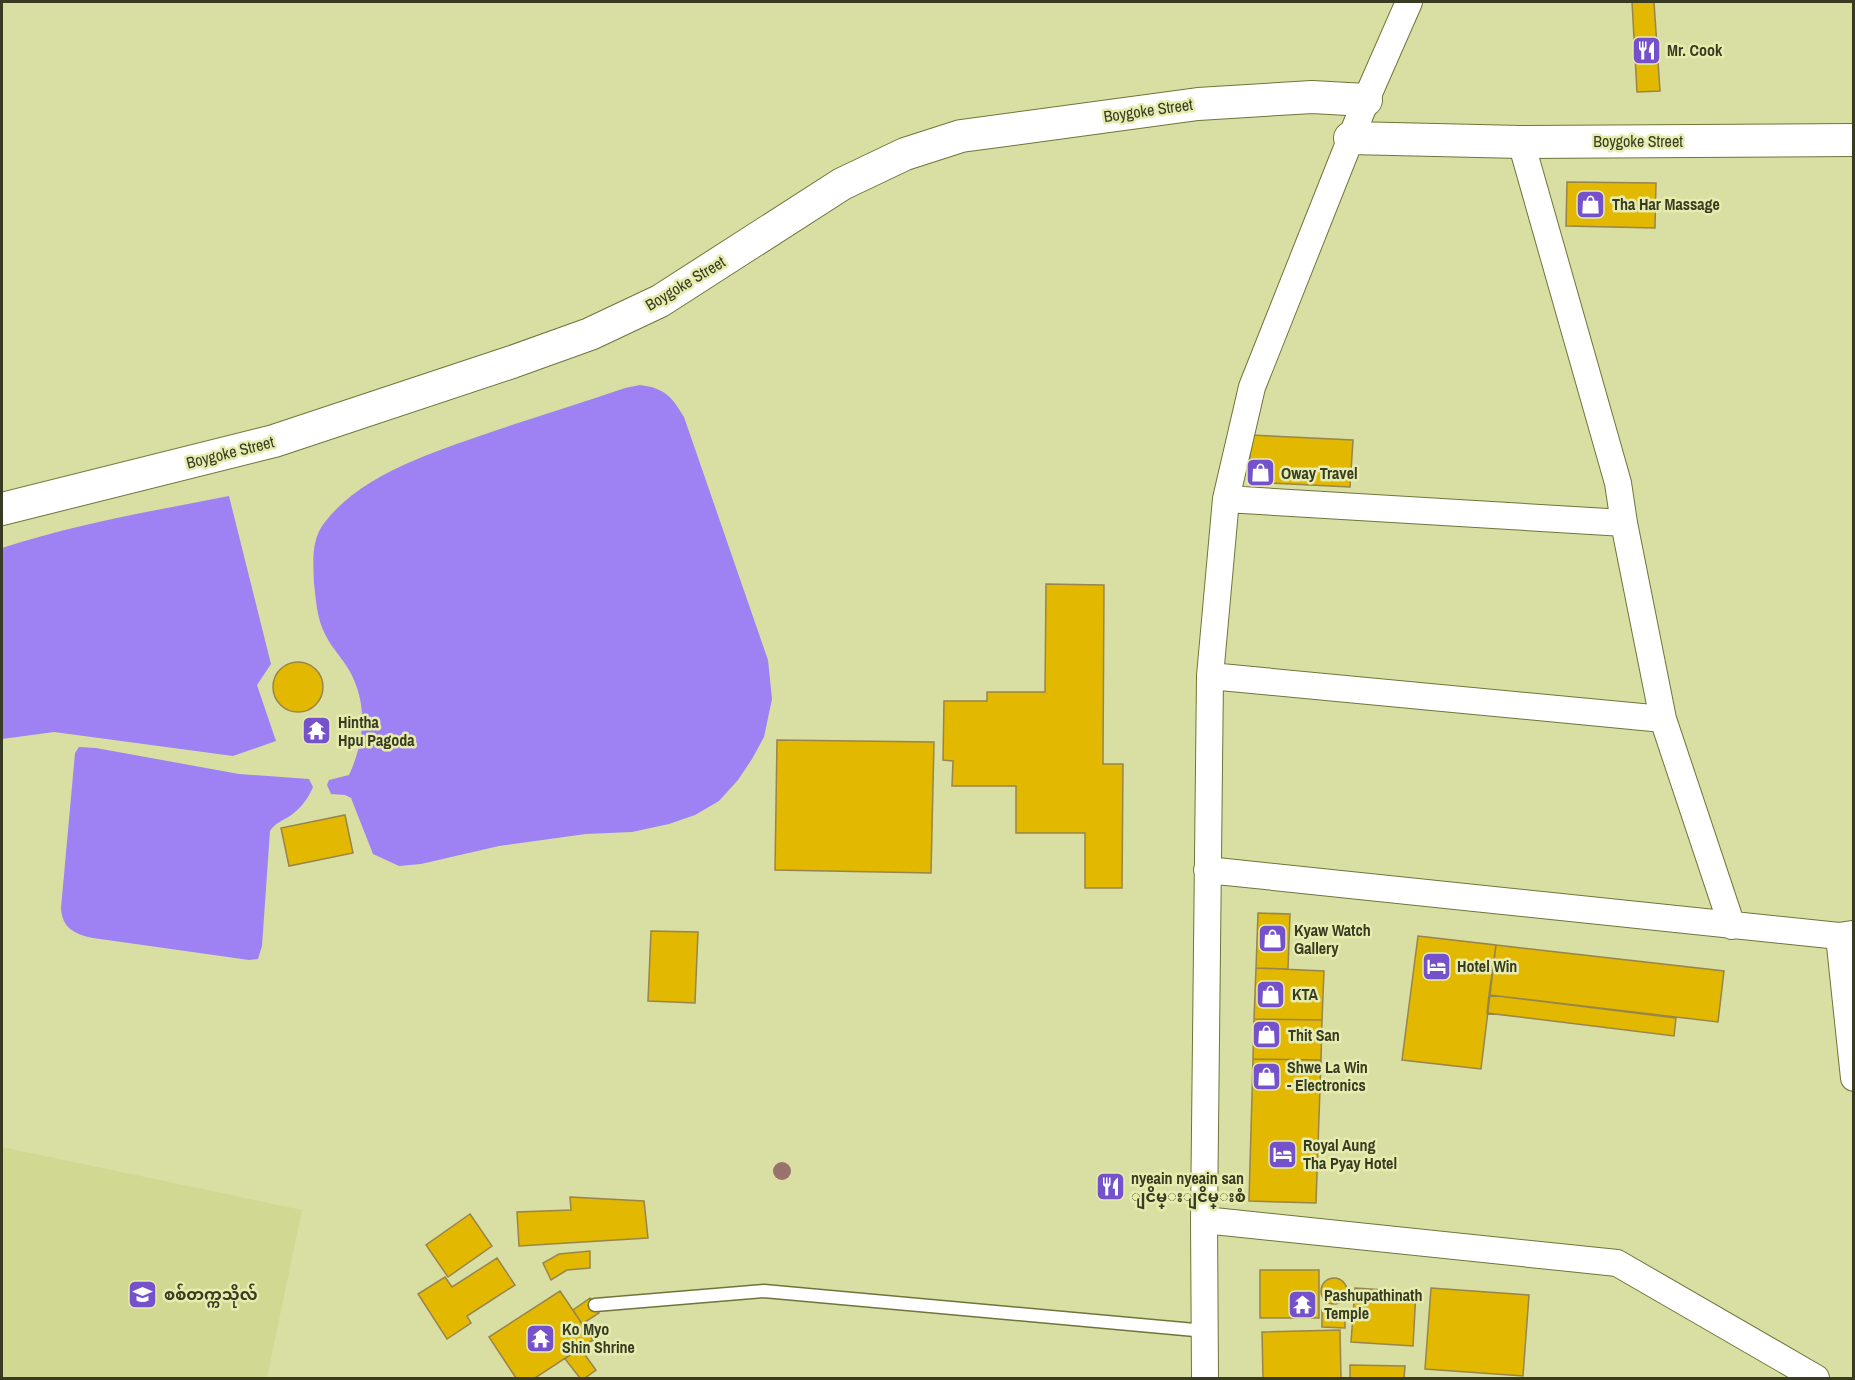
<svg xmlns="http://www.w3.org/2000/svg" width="1855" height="1380" font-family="'Archivo Narrow','Noto Sans Myanmar',sans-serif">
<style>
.built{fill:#d1d892}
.water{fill:#9e82f4}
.building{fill:#e2b800;stroke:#97854c;stroke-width:1.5}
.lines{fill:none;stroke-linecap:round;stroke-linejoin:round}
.service-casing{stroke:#70743a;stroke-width:15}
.minor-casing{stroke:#70743a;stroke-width:28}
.tertiary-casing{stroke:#70743a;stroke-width:34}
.service{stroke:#fff;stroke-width:12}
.minor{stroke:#fff;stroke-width:26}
.tertiary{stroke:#fff;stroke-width:32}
.tree{fill:#99726c}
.labels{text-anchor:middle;stroke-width:5;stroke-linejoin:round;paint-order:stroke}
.poi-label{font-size:16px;font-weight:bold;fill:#383b22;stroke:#e6ecae;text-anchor:start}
.street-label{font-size:16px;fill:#383b22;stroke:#e6ecae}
</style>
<rect width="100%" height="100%" fill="#d9dfa2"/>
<path class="built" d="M 2,1147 L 302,1210 L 267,1378 L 2,1378 Z"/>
<path class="water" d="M 640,385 C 665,388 672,397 684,417 L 768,660 L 772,699 L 764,737 L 752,759 L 738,780 L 719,801 L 695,815 L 669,824 L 632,832 L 586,834 L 499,846 L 421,864 L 399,866 L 373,854 L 351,798 L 345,795 L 331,794 L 327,785 L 329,780 L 349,775 C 365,741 368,703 349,670 C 342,658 332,648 326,636 C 317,620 316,601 314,583 C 313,562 311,539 325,522 C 363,472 443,449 500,429 C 542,415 584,402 625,388 Z
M 229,496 L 271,664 L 257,685 L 276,741 L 233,756 L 54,732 L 2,739 L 2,548 C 75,524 153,511 229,496 Z
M 79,747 L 96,748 L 239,774 L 309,779 L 313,787 C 308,799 301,808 290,816 C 282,821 275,823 270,831 L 262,946 L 258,959 L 249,960 L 93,938 C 74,934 62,928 61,908 L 75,753 Z"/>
<path class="building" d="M 1632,2 L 1654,2 L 1660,91 L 1637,92 Z
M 1567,182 L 1656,183 L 1655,228 L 1566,226 Z
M 1251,435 L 1353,440 L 1350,487 L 1249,482 Z
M 1046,584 L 1104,585 L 1103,764 L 1123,764 L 1122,888 L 1085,888 L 1085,833 L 1016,833 L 1016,786 L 952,786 L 953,761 L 943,760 L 944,701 L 987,701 L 987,692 L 1045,692 Z
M273 687a25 25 0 1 1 50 0a25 25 0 1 1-50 0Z
M 777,740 L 934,742 L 931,873 L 775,870 Z
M 345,815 L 353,853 L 289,866 L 281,828 Z
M 1258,913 L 1290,914 L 1288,969 L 1256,968 Z
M 651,931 L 698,932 L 695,1003 L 648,1001 Z
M 1418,936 L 1496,945 L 1481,1069 L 1402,1060 Z
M 1496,945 L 1724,971 L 1718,1022 L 1489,995 Z
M 1256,968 L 1324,971 L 1322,1020 L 1254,1019 Z
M 1489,995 L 1676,1018 L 1674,1036 L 1487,1013 Z
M 1254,1019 L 1322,1020 L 1321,1060 L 1253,1059 Z
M 1253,1059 L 1321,1060 L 1316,1203 L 1249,1201 Z
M 570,1197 L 644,1201 L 648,1238 L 519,1246 L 517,1212 L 571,1210 Z
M 470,1214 L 492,1246 L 448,1277 L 426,1245 Z
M 590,1251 L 590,1268 L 567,1270 L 551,1280 L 543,1263 L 559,1254 Z
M 497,1258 L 515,1285 L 467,1316 L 471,1323 L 447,1339 L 418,1294 L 445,1277 L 452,1287 Z
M 1260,1270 L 1319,1270 L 1319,1318 L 1260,1318 Z
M1321 1291a13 13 0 1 1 26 0a13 13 0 1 1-26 0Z
M 1355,1288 L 1416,1292 L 1413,1346 L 1351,1342 Z
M 1431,1288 L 1529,1295 L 1523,1376 L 1425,1369 Z
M 560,1291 L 593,1340 L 535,1378 L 516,1378 L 489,1337 Z
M 590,1298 L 599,1313 L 582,1324 L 573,1310 Z
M 1322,1310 L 1345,1310 L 1345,1328 L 1322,1327 Z
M 1340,1330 L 1341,1378 L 1263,1378 L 1262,1332 Z
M 580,1348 L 596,1370 L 585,1378 L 580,1378 L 565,1359 Z
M 1350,1365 L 1405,1366 L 1404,1378 L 1350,1378 Z"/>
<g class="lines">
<defs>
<path id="service" d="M 595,1305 L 764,1291 L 1206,1331"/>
<path id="minor" d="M 1521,142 L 1618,483 L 1624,523 L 1663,719 L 1732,926
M 1226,499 L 1624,523
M 1210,676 L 1663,719
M 1207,870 L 1839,936 L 1854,943
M 1852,934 L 1839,936 L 1854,1078
M 1204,1220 L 1617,1263 L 1816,1378
M 1205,1378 L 1204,1220 L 1210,676 L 1226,499 L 1252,387 L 1366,100 L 1409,2"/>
<path id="tertiary" d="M 1350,138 L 1521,142 L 1854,140
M 2,509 L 274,441 L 512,362 L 590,334 L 660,301 L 842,184 L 905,154 L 961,136 L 1198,104 L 1312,97 L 1366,100"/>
</defs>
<use href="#service" class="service-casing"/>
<use href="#minor" class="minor-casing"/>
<use href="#tertiary" class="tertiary-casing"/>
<use href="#service" class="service"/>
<use href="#minor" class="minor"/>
<use href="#tertiary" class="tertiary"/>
</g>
<circle class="tree" cx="782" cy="1171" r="9"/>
<defs>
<symbol id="restaurant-square" viewBox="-11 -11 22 22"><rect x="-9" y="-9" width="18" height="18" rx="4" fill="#7552cc" stroke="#e6ecae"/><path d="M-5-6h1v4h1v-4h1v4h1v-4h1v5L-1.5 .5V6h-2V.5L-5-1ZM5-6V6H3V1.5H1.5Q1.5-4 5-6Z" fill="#fff"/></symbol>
<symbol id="shop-square" viewBox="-11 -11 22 22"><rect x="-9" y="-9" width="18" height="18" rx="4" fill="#7552cc" stroke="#e6ecae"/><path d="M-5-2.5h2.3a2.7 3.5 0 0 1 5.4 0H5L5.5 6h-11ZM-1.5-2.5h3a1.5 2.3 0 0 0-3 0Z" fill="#fff"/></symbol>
<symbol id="temple-square" viewBox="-11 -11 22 22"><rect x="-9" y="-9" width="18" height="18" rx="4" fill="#7552cc" stroke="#e6ecae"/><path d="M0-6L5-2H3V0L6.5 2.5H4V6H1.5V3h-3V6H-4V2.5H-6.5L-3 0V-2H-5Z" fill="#fff"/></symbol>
<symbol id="hotel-square" viewBox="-11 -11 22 22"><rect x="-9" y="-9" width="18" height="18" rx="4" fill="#7552cc" stroke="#e6ecae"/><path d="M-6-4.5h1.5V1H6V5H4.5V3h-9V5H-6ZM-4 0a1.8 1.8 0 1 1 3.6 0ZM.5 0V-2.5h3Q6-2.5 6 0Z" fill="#fff"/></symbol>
<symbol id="university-square" viewBox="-11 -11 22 22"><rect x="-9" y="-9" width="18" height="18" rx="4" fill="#7552cc" stroke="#e6ecae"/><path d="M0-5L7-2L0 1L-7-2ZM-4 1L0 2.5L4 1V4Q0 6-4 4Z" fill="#fff"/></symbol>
</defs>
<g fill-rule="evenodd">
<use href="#restaurant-square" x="1630" y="34" width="33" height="33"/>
<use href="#shop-square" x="1574" y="188" width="33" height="33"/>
<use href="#shop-square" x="1244" y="456" width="33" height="33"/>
<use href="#temple-square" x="300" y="714" width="33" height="33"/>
<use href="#shop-square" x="1256" y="922" width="33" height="33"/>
<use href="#hotel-square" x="1420" y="950" width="33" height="33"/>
<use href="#shop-square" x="1254" y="978" width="33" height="33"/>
<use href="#shop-square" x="1250" y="1018" width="33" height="33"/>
<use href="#shop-square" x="1250" y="1060" width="33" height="33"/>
<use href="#hotel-square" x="1266" y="1138" width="33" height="33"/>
<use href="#restaurant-square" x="1094" y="1170" width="33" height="33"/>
<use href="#university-square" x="126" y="1278" width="33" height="33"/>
<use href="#temple-square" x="1286" y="1288" width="33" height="33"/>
<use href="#temple-square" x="524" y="1322" width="33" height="33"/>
</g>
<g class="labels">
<g class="poi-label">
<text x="1667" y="56">Mr. Cook</text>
<text x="1612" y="210">Tha Har Massage</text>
<text x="1281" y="479">Oway Travel</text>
<text x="338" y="728">Hintha<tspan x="338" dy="18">Hpu Pagoda</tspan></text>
<text x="1294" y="936">Kyaw Watch<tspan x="1294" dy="18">Gallery</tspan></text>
<text x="1457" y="972">Hotel Win</text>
<text x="1292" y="1000">KTA</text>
<text x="1288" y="1041">Thit San</text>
<text x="1287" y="1073">Shwe La Win<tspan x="1287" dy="18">- Electronics</tspan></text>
<text x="1303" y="1151">Royal Aung<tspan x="1303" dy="18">Tha Pyay Hotel</tspan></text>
<text x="1131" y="1184">nyeain nyeain san<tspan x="1131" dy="18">ျငိမ္းျငိမ္းစံ</tspan></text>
<text x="164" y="1300">စစ်‌တက္ကသိုလ်</text>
<text x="1324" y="1301">Pashupathinath<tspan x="1324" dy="18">Temple</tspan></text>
<text x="562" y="1335">Ko Myo<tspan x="562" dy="18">Shin Shrine</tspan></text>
</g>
<g class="street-label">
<text transform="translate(1148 110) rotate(-8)" y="6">Boygoke Street</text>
<text x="1638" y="147">Boygoke Street</text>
<text transform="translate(685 283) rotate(-31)" y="6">Boygoke Street</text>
<text transform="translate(230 452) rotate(-14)" y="6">Boygoke Street</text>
</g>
</g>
<rect width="1855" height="1380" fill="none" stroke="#383b22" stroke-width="6"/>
</svg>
